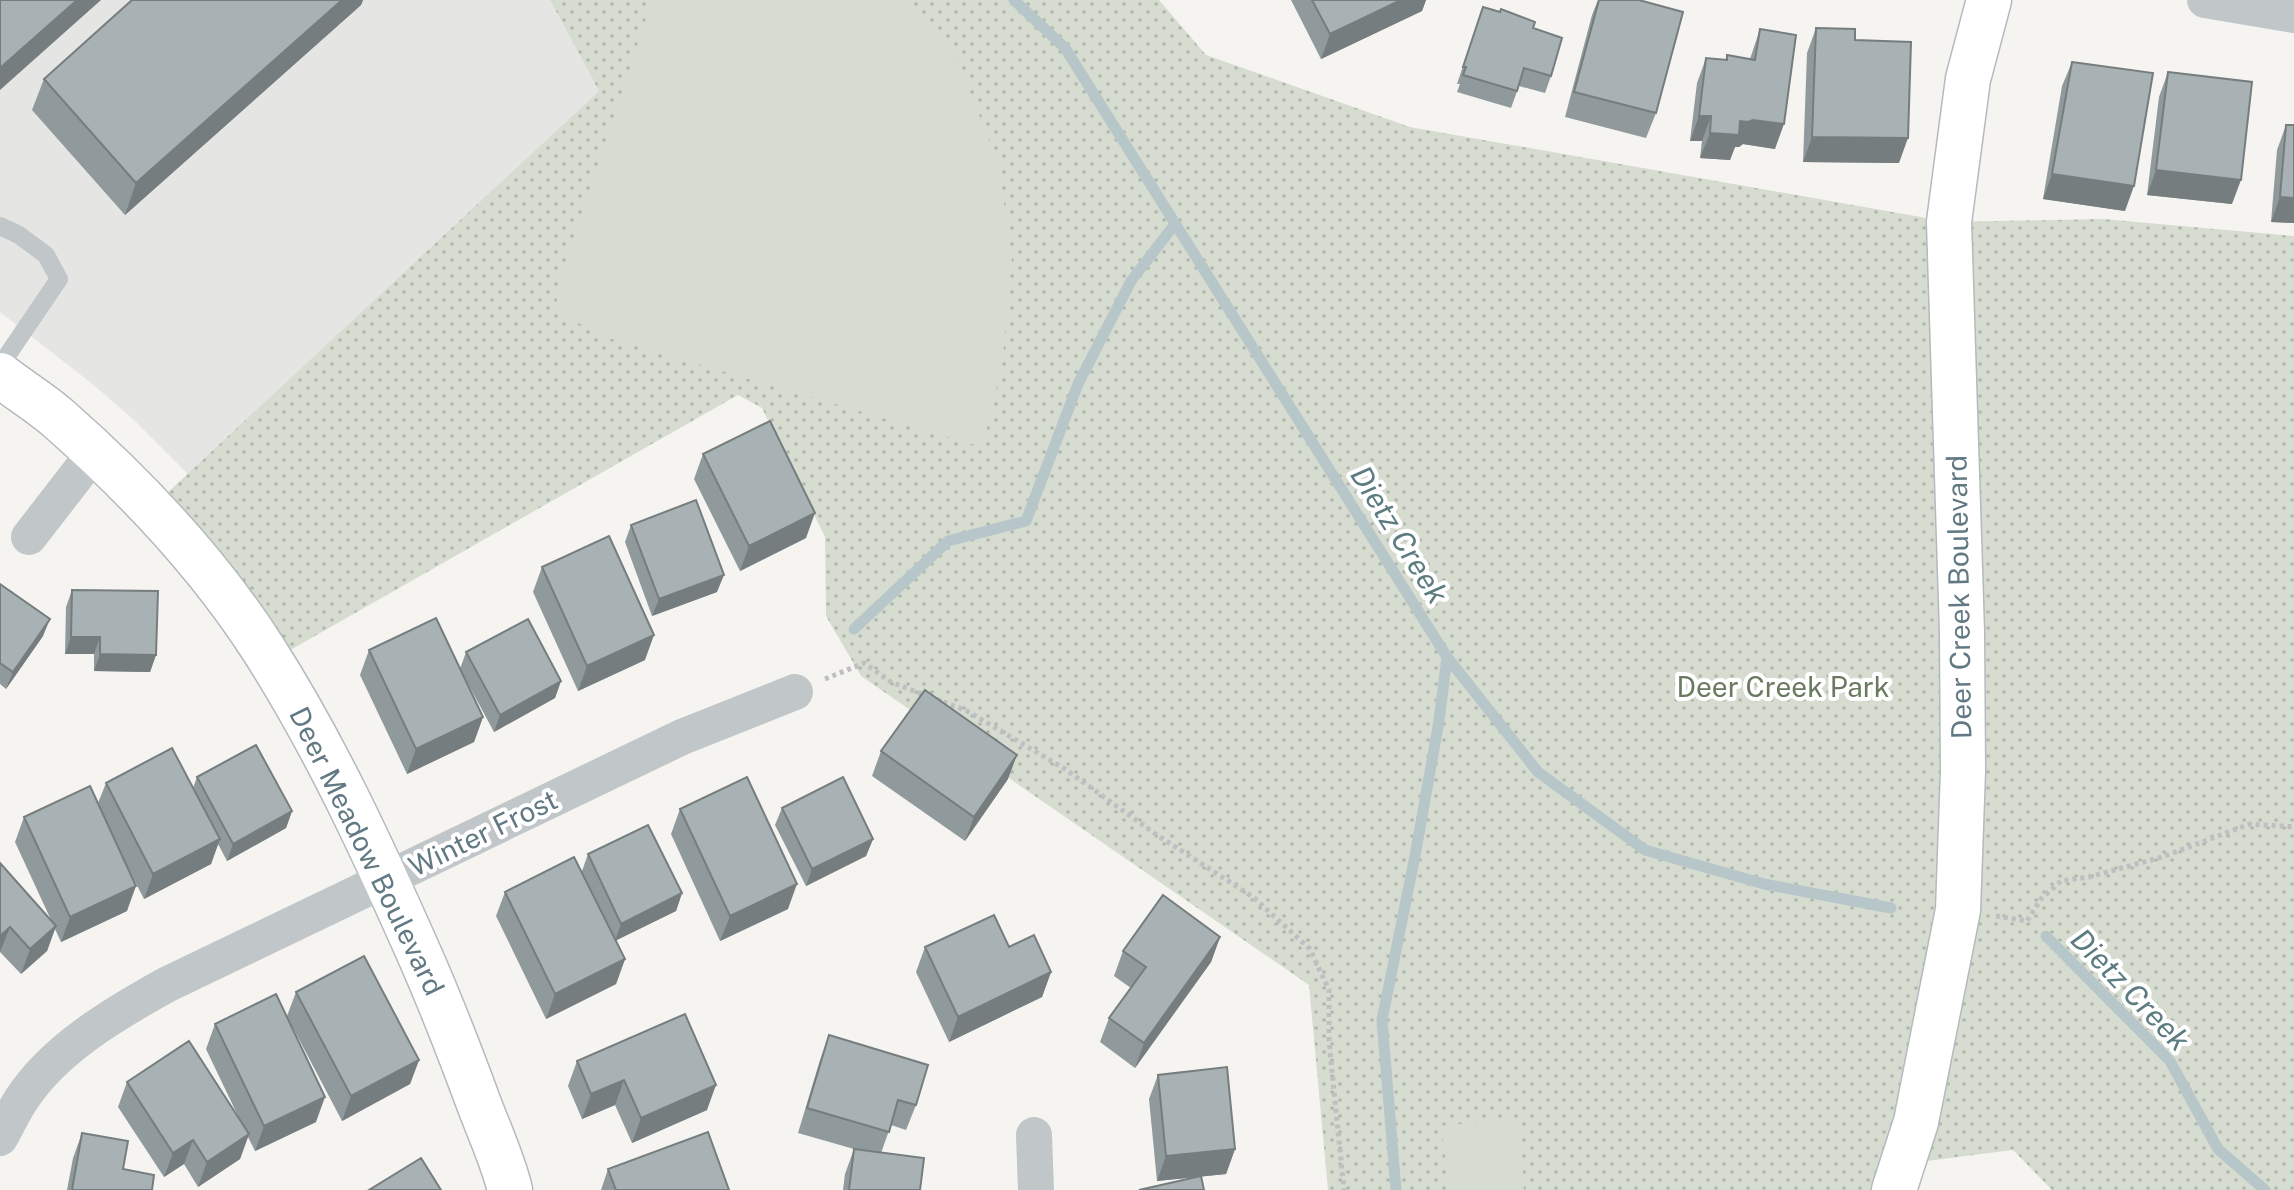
<svg xmlns="http://www.w3.org/2000/svg" width="2294" height="1190" font-family="'Public Sans',sans-serif">
<style>
.built{fill:#e5e5e4}
.park{fill:url(#park-dots)}
.pitch{fill:#d7dcd1}
.lines{fill:none;stroke-linecap:round;stroke-linejoin:round}
.stream{stroke:#b7c7c9;stroke-width:11}
.secondary-casing{stroke:#b3babd;stroke-width:47}
.path{stroke:#bdbfc1;stroke-width:5;stroke-dasharray:4 4;stroke-linecap:butt}
.lane{stroke:#c1c6c8;stroke-width:18}
.street{stroke:#c1c6c8;stroke-width:36}
.secondary{stroke:#fff;stroke-width:44}
.wall{fill:#90999c}
.shaded-wall{fill:#767d7f}
.building{fill:#a8b2b5;stroke:#767d7f;stroke-width:2}
.labels{text-anchor:middle;stroke-width:8;stroke-linejoin:round;paint-order:stroke}
.street-label{font-size:28px;fill:#627983;stroke:#fff}
.park-label{font-size:28px;fill:#6a7a61;stroke:#fff}
.water-label{font-size:30px;font-style:italic;fill:#5d7c80;stroke:#fff}
</style>
<defs>
<pattern id="park-dots" width="8" height="8" patternUnits="userSpaceOnUse" patternTransform="scale(2)"><rect width="8" height="8" fill="#d7dcd1"/><path d="M2 2h.1M6 6h.1" fill="none" stroke="#b2b7af" stroke-width="1.8" stroke-linecap="round"/></pattern>
</defs>
<rect width="100%" height="100%" fill="#f5f4f0"/>
<path class="built" d="M 0,0 L 550,0 L 599,91 L 189,475 L 135,421 L 95,386 L 0,312 Z"/>
<path class="park" d="M 550,0 L 1159,0 L 1206,55 L 1410,127 L 1949,222 L 2103,219 L 2294,236 L 2294,1190 L 2052,1190 L 2013,1150 L 1903,1164 L 1894,1190 L 1328,1190 L 1309,985 L 861,676 L 826,616 L 825,537 L 762,408 L 738,395 L 271,661 L 151,508 L 599,91 Z"/>
<path class="pitch" d="M 652,0 L 908,0 L 953,48 L 998,163 L 1012,257 L 1002,367 L 982,447 L 598,335 L 556,309 L 558,287 Z
M 1519,1118 L 1524,1190 L 1450,1190 L 1441,1126 Z"/>
<g class="lines">
<path class="stream" d="M 1014,0 L 1065,48 L 1447,657 L 1538,772 L 1645,850 L 1764,884 L 1891,908
M 854,629 L 948,541 L 1026,521 L 1078,384 L 1131,281 L 1175,224
M 2046,936 L 2170,1061 L 2218,1149 L 2265,1190
M 1396,1190 L 1382,1020 L 1415,856 L 1439,721 L 1447,657"/>
<defs>
<path id="secondary" d="M 0,375 C 19,390 41,403 59,419 C 134,485 209,564 264,650 C 326,747 374,852 421,958 C 442,1006 461,1055 479,1104 C 490,1133 503,1161 510,1190
M 1894,1190 L 1916,1122 L 1958,910 L 1963,771 L 1962,632 L 1949,222 L 1968,79 L 1989,0"/>
</defs>
<use href="#secondary" class="secondary-casing"/>
<path class="path" d="M 825,679 L 864,663 L 891,682 L 927,696
M 936,699 L 967,711 L 1065,769 L 1154,833 L 1253,897 L 1310,949 L 1329,990 L 1329,1041 L 1344,1190
M 1996,916 L 2027,921 L 2041,899 L 2061,881 L 2089,877 L 2162,857 L 2250,824 L 2294,827"/>
<path class="lane" d="M 0,226 L 19,235 L 46,255 L 59,279 L 0,366"/>
<path class="street" d="M 2205,0 L 2294,15
M 29,537 L 94,453
M 1034,1135 L 1036,1190
M 0,1138 C 7,1126 13,1112 21,1100 C 54,1049 114,1014 166,985 L 682,737 L 795,692"/>
<use href="#secondary" class="secondary"/>
</g>
<path class="wall" d="M 132,0 L 363,0 L 361,5 L 125,215 L 32,110 L 44,79 Z
M 1291,0 L 1426,0 L 1422,11 L 1321,59 Z
M 1598,0 L 1639,0 L 1656,113 L 1646,138 L 1565,117 L 1592,15 Z
M 1477,24 L 1533,28 L 1551,76 L 1545,93 L 1519,86 L 1511,108 L 1457,92 L 1460,84 L 1457,84 Z
M 1816,28 L 1855,40 L 1899,163 L 1803,162 L 1807,53 Z
M 1760,29 L 1775,149 L 1743,144 L 1739,147 L 1735,147 L 1730,160 L 1700,158 L 1702,141 L 1690,141 L 1697,83 L 1706,58 L 1725,60 L 1727,55 L 1750,59 Z
M 2072,62 L 2125,211 L 2043,199 L 2062,86 Z
M 2168,72 L 2232,204 L 2147,195 L 2159,97 Z
M 2286,125 L 2294,125 L 2294,223 L 2271,222 L 2277,150 Z
M 703,454 L 806,538 L 740,571 L 694,479 Z
M 631,525 L 717,592 L 652,616 L 625,542 Z
M 542,567 L 645,660 L 578,691 L 533,592 Z
M 0,584 L 43,636 L 6,689 L 0,684 Z
M 72,590 L 156,655 L 150,672 L 94,671 L 94,654 L 65,654 L 66,607 Z
M 369,650 L 483,717 L 474,742 L 407,774 L 360,675 Z
M 466,652 L 561,681 L 555,698 L 494,732 L 460,669 Z
M 881,751 L 1008,779 L 965,841 L 872,776 Z
M 197,777 L 292,811 L 286,828 L 227,861 L 218,844 L 211,864 L 144,899 L 129,870 L 127,911 L 61,942 L 55,929 L 47,951 L 21,974 L 0,952 L 0,863 L 52,922 L 15,842 L 24,817 L 98,803 L 106,783 L 193,788 Z
M 782,808 L 873,839 L 866,856 L 806,886 L 775,825 Z
M 680,809 L 788,909 L 720,941 L 671,834 Z
M 588,854 L 682,893 L 676,911 L 616,940 L 625,959 L 616,984 L 546,1019 L 496,916 L 505,892 L 582,871 Z
M 1220,937 L 1211,962 L 1135,1068 L 1100,1042 L 1109,1018 L 1131,988 L 1114,976 L 1123,951 Z
M 925,947 L 1009,947 L 1051,972 L 1042,997 L 949,1042 L 916,972 Z
M 296,992 L 419,1060 L 410,1084 L 342,1121 L 292,1026 L 316,1122 L 255,1151 L 248,1137 L 240,1159 L 198,1187 L 184,1164 L 164,1177 L 118,1107 L 127,1082 L 238,1116 L 206,1049 L 215,1024 L 287,1016 Z
M 829,1035 L 916,1105 L 906,1130 L 891,1125 L 881,1153 L 920,1190 L 843,1190 L 845,1174 L 854,1149 L 798,1133 L 820,1060 Z
M 577,1061 L 707,1110 L 632,1143 L 615,1105 L 582,1119 L 568,1086 Z
M 1158,1075 L 1235,1149 L 1226,1174 L 1157,1181 L 1149,1099 Z
M 82,1133 L 123,1169 L 152,1190 L 67,1190 L 73,1158 Z
M 608,1169 L 729,1190 L 601,1190 Z"/>
<path class="shaded-wall" d="M 77,0 L 101,0 L 0,90 L 0,68 Z
M 342,0 L 363,0 L 361,5 L 125,215 L 136,183 Z
M 1401,0 L 1426,0 L 1422,11 L 1321,59 L 1330,34 Z
M 1699,116 L 1711,116 L 1702,141 L 1690,141 Z
M 1753,120 L 1784,124 L 1775,149 L 1743,144 L 1739,147 L 1735,147 L 1730,160 L 1700,158 L 1710,133 L 1740,121 Z
M 1812,137 L 1908,138 L 1899,163 L 1803,162 Z
M 2156,170 L 2241,180 L 2232,204 L 2147,195 Z
M 2052,174 L 2134,186 L 2125,211 L 2043,199 Z
M 2280,197 L 2294,198 L 2294,223 L 2271,222 Z
M 815,513 L 806,538 L 740,571 L 749,546 Z
M 724,575 L 717,592 L 652,616 L 659,599 Z
M 50,619 L 43,636 L 6,689 L 13,672 Z
M 654,635 L 645,660 L 578,691 L 587,666 Z
M 71,637 L 100,637 L 94,654 L 65,654 Z
M 100,654 L 156,655 L 150,672 L 94,671 Z
M 561,681 L 555,698 L 494,732 L 500,715 Z
M 483,717 L 474,742 L 407,774 L 416,749 Z
M 1017,755 L 1008,779 L 965,841 L 974,817 Z
M 292,811 L 286,828 L 227,861 L 233,844 Z
M 220,839 L 211,864 L 144,899 L 153,874 Z
M 873,839 L 866,856 L 806,886 L 812,869 Z
M 797,884 L 788,909 L 720,941 L 730,916 Z
M 136,886 L 127,911 L 61,942 L 70,917 Z
M 682,893 L 676,911 L 615,941 L 621,924 Z
M 56,926 L 47,951 L 21,974 L 30,949 Z
M 10,927 L 0,952 L 0,936 Z
M 1220,937 L 1211,962 L 1135,1068 L 1144,1043 Z
M 625,959 L 616,984 L 546,1019 L 555,994 Z
M 1051,972 L 1042,997 L 949,1042 L 958,1017 Z
M 419,1060 L 410,1084 L 342,1121 L 351,1096 Z
M 624,1080 L 615,1105 L 582,1119 L 591,1094 Z
M 716,1085 L 707,1110 L 632,1143 L 641,1118 Z
M 325,1097 L 316,1122 L 255,1151 L 264,1126 Z
M 249,1134 L 240,1159 L 198,1187 L 207,1162 Z
M 193,1140 L 184,1164 L 164,1177 L 173,1153 Z
M 1235,1149 L 1226,1174 L 1157,1181 L 1166,1156 Z"/>
<path class="building" d="M 0,0 L 77,0 L 0,68 Z
M 132,0 L 342,0 L 136,183 L 44,79 Z
M 1312,0 L 1401,0 L 1330,34 Z
M 1599,0 L 1639,0 L 1683,12 L 1656,113 L 1574,92 Z
M 1483,7 L 1500,12 L 1501,9 L 1535,22 L 1533,28 L 1562,38 L 1551,76 L 1524,68 L 1517,91 L 1463,75 L 1466,67 L 1463,67 Z
M 1816,28 L 1855,29 L 1855,40 L 1911,42 L 1908,138 L 1812,137 Z
M 1760,29 L 1796,35 L 1784,124 L 1753,120 L 1748,122 L 1740,121 L 1739,135 L 1710,133 L 1711,116 L 1699,116 L 1706,58 L 1727,60 L 1727,55 L 1755,60 Z
M 2072,62 L 2153,73 L 2134,186 L 2052,174 Z
M 2168,72 L 2252,82 L 2241,180 L 2156,170 Z
M 2286,125 L 2294,125 L 2294,198 L 2280,197 Z
M 770,421 L 815,513 L 749,546 L 703,454 Z
M 696,500 L 724,575 L 659,599 L 631,525 Z
M 609,536 L 654,635 L 587,666 L 542,567 Z
M 0,584 L 50,619 L 13,672 L 0,663 Z
M 72,590 L 158,591 L 156,655 L 100,654 L 100,637 L 71,637 Z
M 436,618 L 483,717 L 416,749 L 369,650 Z
M 528,619 L 561,681 L 500,715 L 466,652 Z
M 925,690 L 1017,755 L 974,817 L 881,751 Z
M 256,745 L 292,811 L 233,844 L 197,777 Z
M 172,748 L 220,839 L 153,874 L 106,783 Z
M 747,777 L 797,884 L 730,916 L 680,809 Z
M 843,777 L 873,839 L 812,869 L 782,808 Z
M 90,786 L 136,886 L 70,917 L 24,817 Z
M 648,825 L 682,893 L 621,924 L 588,854 Z
M 574,857 L 625,959 L 555,994 L 505,892 Z
M 0,863 L 56,926 L 30,949 L 10,927 L 0,936 Z
M 1163,895 L 1220,937 L 1144,1043 L 1109,1018 L 1146,967 L 1123,951 Z
M 994,915 L 1009,947 L 1034,935 L 1051,972 L 958,1017 L 925,947 Z
M 364,956 L 419,1060 L 351,1096 L 296,992 Z
M 276,994 L 325,1097 L 264,1126 L 215,1024 Z
M 685,1014 L 716,1085 L 641,1118 L 624,1080 L 591,1094 L 577,1061 Z
M 829,1035 L 928,1065 L 916,1105 L 898,1100 L 889,1132 L 807,1108 Z
M 189,1041 L 249,1134 L 207,1162 L 193,1140 L 173,1153 L 127,1082 Z
M 1227,1067 L 1235,1149 L 1166,1156 L 1158,1075 Z
M 708,1132 L 729,1190 L 616,1190 L 608,1169 Z
M 82,1133 L 128,1141 L 123,1169 L 154,1175 L 152,1190 L 72,1190 Z
M 854,1149 L 924,1158 L 920,1190 L 849,1190 Z
M 421,1158 L 441,1190 L 369,1190 Z
M 1201,1176 L 1204,1190 L 1139,1190 Z"/>
<g class="labels">
<g class="street-label">
<text transform="translate(1959 597) rotate(-91)" y="10">Deer Creek Boulevard</text>
<text transform="translate(483 833) rotate(-26)" y="10">Winter Frost</text>
<text transform="translate(367 851) rotate(64)" y="10">Deer Meadow Boulevard</text>
</g>
<g class="park-label">
<text x="1783" y="697">Deer Creek Park</text>
</g>
<g class="water-label">
<text transform="translate(1399 535) rotate(58)" y="10">Dietz Creek</text>
<text transform="translate(2130 990) rotate(46)" y="10">Dietz Creek</text>
</g>
</g>
</svg>
